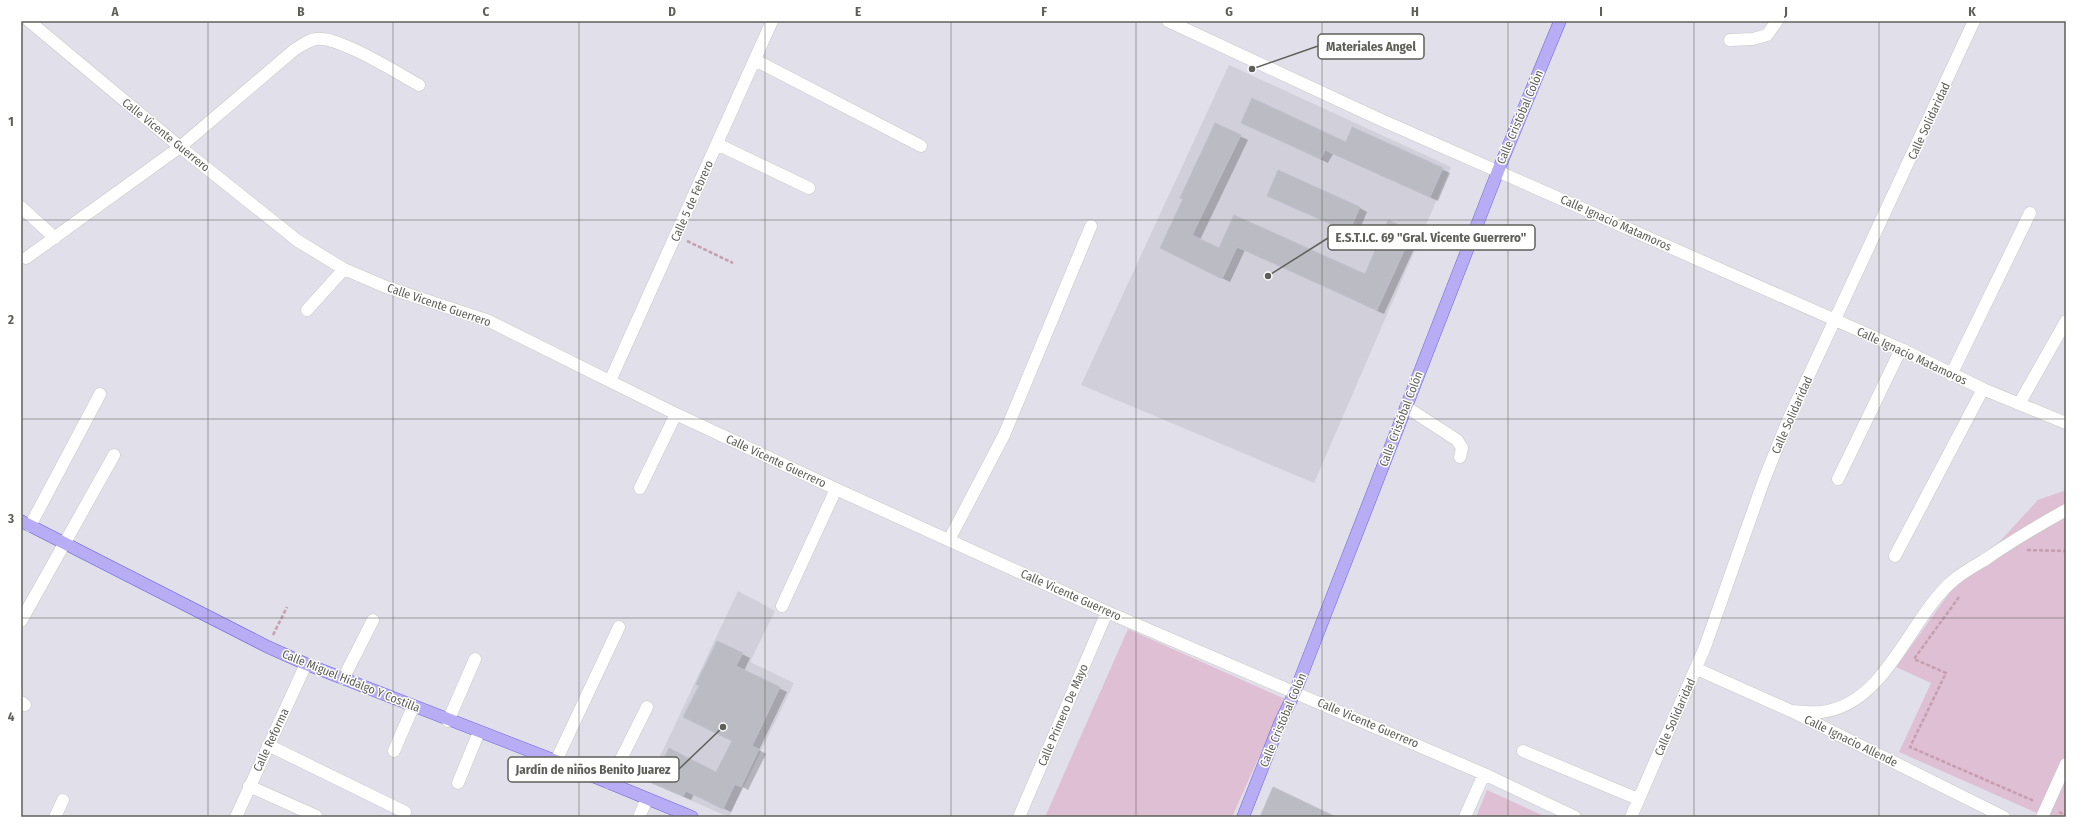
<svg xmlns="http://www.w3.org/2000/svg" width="2087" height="838" font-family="'Fira Sans Condensed',sans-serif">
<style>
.education{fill:#d0cfda}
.park{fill:#dfbfd4}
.shadow{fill:#0003}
.building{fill:#bbbbc3;stroke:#c0c0ce}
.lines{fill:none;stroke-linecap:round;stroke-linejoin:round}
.minor-casing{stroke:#c7c7c2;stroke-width:13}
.major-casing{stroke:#6b65de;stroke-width:13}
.path{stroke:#c69eaf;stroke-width:2.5;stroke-dasharray:4 2;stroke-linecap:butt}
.minor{stroke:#fff;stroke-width:12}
.major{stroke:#b8acf4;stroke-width:12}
.grid{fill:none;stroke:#5f5f59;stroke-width:1;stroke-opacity:0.55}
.labels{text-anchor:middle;stroke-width:3;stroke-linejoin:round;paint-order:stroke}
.street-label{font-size:12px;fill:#5f5f59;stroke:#fff}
.leader{fill:none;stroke:#5f5f59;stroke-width:1.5}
.callout-dot{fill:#5f5f59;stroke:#fff;stroke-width:1.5}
.callout{fill:#fff;stroke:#5f5f59;stroke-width:1.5}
.callout-label{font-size:13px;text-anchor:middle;font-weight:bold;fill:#5f5f59}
.neatline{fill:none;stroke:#5f5f59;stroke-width:1.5}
.grid-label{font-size:13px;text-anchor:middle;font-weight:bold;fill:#5f5f59}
</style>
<rect width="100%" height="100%" fill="#e1e0ea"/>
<path class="education" d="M 1229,65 L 1451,167 L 1314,483 L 1081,385 Z
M 738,591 L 775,611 L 750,662 L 794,683 L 729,817 L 648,782 Z"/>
<path class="park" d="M 2066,490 L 2066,817 L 2046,817 L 1899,752 L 1931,683 L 1896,667 L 1958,581 L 1990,552 L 2038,500 Z
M 1128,629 L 1285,699 L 1232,817 L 1045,817 Z
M 1487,790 L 1546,817 L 1476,817 Z"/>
<path class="shadow" d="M 1250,126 L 1346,143 L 1353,129 L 1450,173 L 1438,201 L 1333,154 L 1328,163 Z
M 1240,136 L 1248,140 L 1200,240 L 1219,249 L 1234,217 L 1365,276 L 1389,221 L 1420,236 L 1384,314 L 1245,250 L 1230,282 L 1161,248 Z
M 1276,199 L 1360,208 L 1367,212 L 1357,236 Z
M 742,654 L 750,658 L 744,671 L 787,692 L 759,750 L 766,754 L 748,790 L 743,787 L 731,812 L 694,794 L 691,800 L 653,783 L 717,773 L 733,741 L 700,686 Z"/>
<path class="building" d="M 1252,98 L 1346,142 L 1352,127 L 1443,168 L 1430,197 L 1325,150 L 1321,159 L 1241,123 Z
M 1215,123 L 1241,135 L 1192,235 L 1219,248 L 1234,215 L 1365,274 L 1388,220 L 1413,231 L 1377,310 L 1237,247 L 1222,279 L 1160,248 L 1183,199 L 1180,198 Z
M 1278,170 L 1360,207 L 1349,232 L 1267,196 Z
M 717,641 L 743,653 L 736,666 L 780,687 L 752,746 L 759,749 L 741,787 L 735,784 L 723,809 L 686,791 L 683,796 L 652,783 L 669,748 L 716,772 L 732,741 L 683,717 L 699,686 L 696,684 Z
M 1273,787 L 1336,817 L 1260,817 Z"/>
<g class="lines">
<defs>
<path id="minor" d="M 29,21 L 180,147 L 298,241 L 344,269 L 386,287 L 489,321 L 676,414 L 836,489 L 1107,612 L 1484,774 L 1575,817
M 1168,21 L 1379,119 L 1901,349 L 1983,389 L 2066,423
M 1730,40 L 1753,39 L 1767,35 L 1777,21
M 755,60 L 921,146
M 717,144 L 809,188
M 21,207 L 55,238
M 26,258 L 180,147 L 294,50 C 301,46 308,40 316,39 C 337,35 399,74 419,85
M 307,310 L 344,269
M 1951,375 L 2030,213
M 610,381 L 772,21
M 2019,404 L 2066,321
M 1406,407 L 1457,440 L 1462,448 L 1460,457
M 1838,479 L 1901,349
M 640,488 L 676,414
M 30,526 L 100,394
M 949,540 L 1004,435 L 1091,226
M 1895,556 L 1983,389
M 782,606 L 836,489
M 21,621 L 114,455
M 1697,669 L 1791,711 L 2004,817
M 343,679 L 373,620
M 21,702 L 25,705
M 1791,711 C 1800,711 1811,713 1821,712 C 1887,705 1909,616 1955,579 C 1965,571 1976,565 1986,559 C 2012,541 2039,525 2066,510
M 448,721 L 475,659
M 268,745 L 405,812
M 394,751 L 413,707
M 1523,751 L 1638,799
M 556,761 L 619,627
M 458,783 L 479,732
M 609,783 L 647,707
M 249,786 L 316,816
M 55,817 L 63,800
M 236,817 L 306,664
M 639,817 L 647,799
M 1019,817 L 1107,612
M 1465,817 L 1484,774
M 1631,817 L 1705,647 L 1764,480 L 1789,418 L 1974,21
M 2042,817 L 2066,764"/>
<path id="major" d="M 21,521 L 268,647 L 306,664 L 556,761 L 692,817
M 1243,817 L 1280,723 L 1295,692 L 1498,171 L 1560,21"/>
</defs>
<use href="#minor" class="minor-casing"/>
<use href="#major" class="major-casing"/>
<path class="path" d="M 687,241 L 733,263
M 2027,550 L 2066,551
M 1959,597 L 1914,659 L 1946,673 L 1910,747 L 2034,801
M 273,635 L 287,607
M 2059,812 L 2066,815"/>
<use href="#minor" class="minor"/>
<use href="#major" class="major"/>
</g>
<path class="grid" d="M 208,21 L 208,817M 393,21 L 393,817M 579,21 L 579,817M 765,21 L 765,817M 951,21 L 951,817M 1136,21 L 1136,817M 1322,21 L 1322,817M 1508,21 L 1508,817M 1694,21 L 1694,817M 1879,21 L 1879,817M 21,220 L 2066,220M 21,419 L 2066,419M 21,618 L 2066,618"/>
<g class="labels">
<g class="street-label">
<text transform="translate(1520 117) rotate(-67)" y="4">Calle Cristóbal Colón</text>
<text transform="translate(1929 121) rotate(-65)" y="4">Calle Solidaridad</text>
<text transform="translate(166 135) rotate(39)" y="4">Calle Vicente Guerrero</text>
<text transform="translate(692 201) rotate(-66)" y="4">Calle 5 de Febrero</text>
<text transform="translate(1616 223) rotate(24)" y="4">Calle Ignacio Matamoros</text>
<text transform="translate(439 305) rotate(19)" y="4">Calle Vicente Guerrero</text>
<text transform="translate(1912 356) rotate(25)" y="4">Calle Ignacio Matamoros</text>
<text transform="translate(1792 415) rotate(-66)" y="4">Calle Solidaridad</text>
<text transform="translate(1401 419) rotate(-69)" y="4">Calle Cristóbal Colón</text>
<text transform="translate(776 461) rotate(25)" y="4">Calle Vicente Guerrero</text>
<text transform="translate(1071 595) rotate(24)" y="4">Calle Vicente Guerrero</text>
<text transform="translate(351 681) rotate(22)" y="4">Calle Miguel Hidalgo Y Costilla</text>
<text transform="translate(1063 715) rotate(-67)" y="4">Calle Primero De Mayo</text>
<text transform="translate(1675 717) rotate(-66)" y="4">Calle Solidaridad</text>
<text transform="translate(1283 720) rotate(-67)" y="4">Calle Cristóbal Colón</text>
<text transform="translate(1368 723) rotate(23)" y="4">Calle Vicente Guerrero</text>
<text transform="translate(271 740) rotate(-65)" y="4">Calle Reforma</text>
<text transform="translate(1851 741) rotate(26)" y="4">Calle Ignacio Allende</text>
</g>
</g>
<path class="leader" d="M1252 69L1318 46M1268 276L1328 238M723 727L679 769"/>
<g class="callout-dot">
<circle cx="1252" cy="69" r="4"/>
<circle cx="1268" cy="276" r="4"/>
<circle cx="723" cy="727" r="4"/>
</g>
<g class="callout">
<rect x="1318" y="34" width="106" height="25" rx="4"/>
<rect x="1328" y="225" width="207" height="25" rx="4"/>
<rect x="508" y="757" width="171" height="25" rx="4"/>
</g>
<g class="callout-label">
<text x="1371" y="51">Materiales Angel</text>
<text x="1431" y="242">E.S.T.I.C. 69 "Gral. Vicente Guerrero"</text>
<text x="593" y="774">Jardín de niños Benito Juarez</text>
</g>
<rect width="2087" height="838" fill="none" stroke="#ffffff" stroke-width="44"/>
<rect x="22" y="22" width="2043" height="794" class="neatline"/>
<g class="grid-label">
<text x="115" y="16">A</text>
<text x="301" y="16">B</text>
<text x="486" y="16">C</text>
<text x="672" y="16">D</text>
<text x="858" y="16">E</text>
<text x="1044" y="16">F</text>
<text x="1229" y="16">G</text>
<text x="1415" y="16">H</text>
<text x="1601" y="16">I</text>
<text x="1786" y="16">J</text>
<text x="1972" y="16">K</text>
<text x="11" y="126">1</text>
<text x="11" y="324">2</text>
<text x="11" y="523">3</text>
<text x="11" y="721">4</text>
</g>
</svg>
